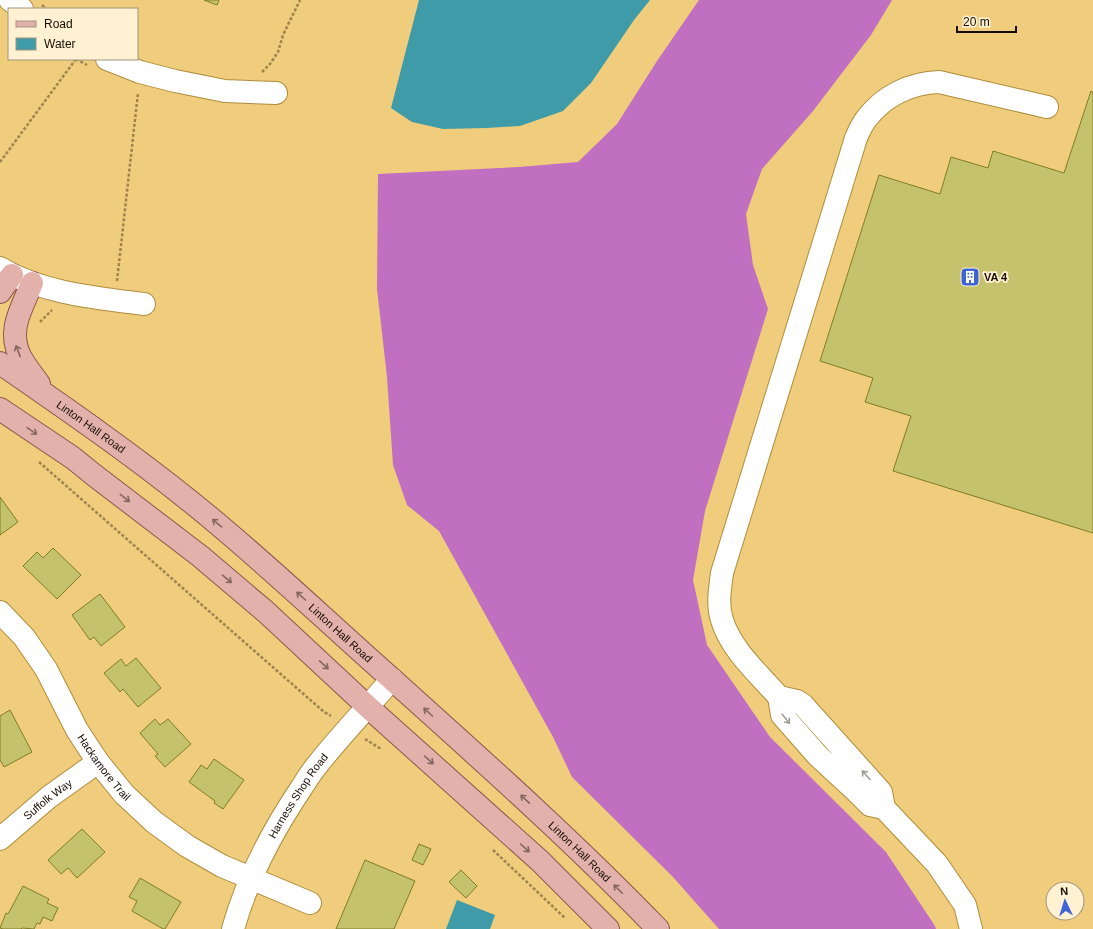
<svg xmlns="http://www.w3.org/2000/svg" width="1093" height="929" font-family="Helvetica,sans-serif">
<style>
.forest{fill:#c06fc1}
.water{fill:#3f9ba7}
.building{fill:#c5c26d;stroke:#807c25}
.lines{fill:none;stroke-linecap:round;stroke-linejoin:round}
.minor-casing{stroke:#ae8d3b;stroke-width:24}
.major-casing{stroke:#8e554b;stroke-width:24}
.path{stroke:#9d834d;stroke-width:2.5;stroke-dasharray:3 2;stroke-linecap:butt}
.minor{stroke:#fff;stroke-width:22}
.major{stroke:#e2b1ac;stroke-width:22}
.oneway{stroke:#86675f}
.oneway2{stroke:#a29e99}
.labels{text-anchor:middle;stroke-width:3.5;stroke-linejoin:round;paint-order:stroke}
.poi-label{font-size:11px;font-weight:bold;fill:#160c00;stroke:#fff1d2;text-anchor:start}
.street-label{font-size:11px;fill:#160c00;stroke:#fff1d2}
</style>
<rect width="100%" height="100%" fill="#f0cd7c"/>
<path class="forest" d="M 699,0 L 892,0 L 871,35 L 813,111 L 762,169 L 746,214 L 753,265 L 768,309 L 705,511 L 693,580 L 707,645 L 770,737 L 886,852 L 935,926 L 936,929 L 719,929 L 673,877 L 572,777 L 553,737 L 439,531 L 407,505 L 393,465 L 387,377 L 377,289 L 378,174 L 519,167 L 578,162 L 617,124 L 657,61 Z"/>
<path class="water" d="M 419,0 L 650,0 L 634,20 L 591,83 L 563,111 L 520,126 L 487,128 L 443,129 L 412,122 L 391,108 Z
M 457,900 L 495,915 L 490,929 L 446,929 Z"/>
<path class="building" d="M 204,0 L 219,0 L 217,5 Z
M 1091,91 L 1093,92 L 1093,533 L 893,471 L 911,416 L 865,402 L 873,378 L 820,361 L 879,175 L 940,194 L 951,157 L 988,168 L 993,151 L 1064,173 Z
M 0,497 L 18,522 L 0,535 Z
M 53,548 L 81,575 L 57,599 L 23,566 L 37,552 L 43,558 Z
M 100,594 L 125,627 L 101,646 L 94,637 L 90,640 L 72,615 Z
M 136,658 L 161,688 L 138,707 L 123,689 L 120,692 L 104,673 L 121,659 L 126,666 Z
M 10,710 L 32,752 L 4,767 L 0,760 L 0,716 Z
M 155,719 L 160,725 L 168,719 L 191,744 L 165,767 L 155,756 L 158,754 L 140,733 Z
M 214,759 L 244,780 L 223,809 L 214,803 L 215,801 L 189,782 L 201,765 L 207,769 Z
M 82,829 L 105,852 L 77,878 L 68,868 L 61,874 L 48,860 Z
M 419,844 L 431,849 L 423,865 L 412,860 Z
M 365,860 L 415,881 L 394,929 L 336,929 Z
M 461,870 L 477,886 L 466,898 L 449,882 Z
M 140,878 L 181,902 L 165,929 L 163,929 L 132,911 L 137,901 L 129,897 Z
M 23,886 L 49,899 L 47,903 L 58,908 L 52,921 L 43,917 L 40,924 L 37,923 L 34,929 L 22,928 L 21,929 L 3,929 L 0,928 L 6,913 L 8,914 Z"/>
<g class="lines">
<defs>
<g id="minor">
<path d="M 10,0 L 22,9"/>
<path d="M 107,59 L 140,72 L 175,81 L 225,91 L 276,93"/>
<path d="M 0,268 C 41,293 97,298 144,304"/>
<path id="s1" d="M 0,612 L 24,637 L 46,669 L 77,730 L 98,762 L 124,794 L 154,822 L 187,846 L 222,866 L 310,903"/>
<path d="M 779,697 C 759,674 731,650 722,620 C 717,605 720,588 722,573 L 856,138 C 859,131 862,124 867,118 C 884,96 910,83 939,82 L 1047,107"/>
<path d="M 884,808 L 870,805 L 857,792 L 818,756 L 782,715 L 779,697 L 797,701 L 803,705 L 881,792 L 884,808 L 937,864 L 965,905 L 971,929"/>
<path id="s2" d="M 0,839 L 49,797 L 98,762"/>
<path id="s3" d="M 233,929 C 247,879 272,832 300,790 C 306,781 311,772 318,764 C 341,735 367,708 392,679"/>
</g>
<g id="major">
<path d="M 32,283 C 22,308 7,330 20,356 C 25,366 33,375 39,384"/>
<path d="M 0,292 L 12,275"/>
<path id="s4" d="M 0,363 C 65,408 129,452 191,502 C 261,558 326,621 394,681 C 484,762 574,842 658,929"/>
<path d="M 0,409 L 73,458 L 94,475 L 200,556 L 266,612 L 368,707 L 540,861 L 608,929"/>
</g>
</defs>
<use href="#minor" class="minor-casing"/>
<use href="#major" class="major-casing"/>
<path class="path" d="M 42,5 L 47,9
M 76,59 L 87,65
M 262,72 L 270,64 L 278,52 L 283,35 L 300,0
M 0,162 L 76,59
M 117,281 L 138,93
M 40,322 L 52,310
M 39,462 L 324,712 L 331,716
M 365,739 L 381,749
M 493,850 L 565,918"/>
<use href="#minor" class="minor"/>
<use href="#major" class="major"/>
</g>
<defs><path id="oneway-shaft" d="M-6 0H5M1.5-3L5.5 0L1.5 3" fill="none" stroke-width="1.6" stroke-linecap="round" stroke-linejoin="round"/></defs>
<g class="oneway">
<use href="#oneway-shaft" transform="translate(18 351) rotate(-111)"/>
<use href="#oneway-shaft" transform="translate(32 431) rotate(34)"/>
<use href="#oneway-shaft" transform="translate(125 498) rotate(38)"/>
<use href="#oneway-shaft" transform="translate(217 523) rotate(-140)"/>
<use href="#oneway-shaft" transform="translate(227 579) rotate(40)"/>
<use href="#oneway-shaft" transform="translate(301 596) rotate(-138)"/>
<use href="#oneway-shaft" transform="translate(324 665) rotate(43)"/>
<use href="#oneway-shaft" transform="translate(428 712) rotate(-138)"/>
<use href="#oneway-shaft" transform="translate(429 760) rotate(42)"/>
<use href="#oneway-shaft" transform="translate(525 799) rotate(-137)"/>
<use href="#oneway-shaft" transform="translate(525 848) rotate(42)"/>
<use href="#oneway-shaft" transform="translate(618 889) rotate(-135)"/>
</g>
<g class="oneway2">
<use href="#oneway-shaft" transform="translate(786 719) rotate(51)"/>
<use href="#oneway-shaft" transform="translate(866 775) rotate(-132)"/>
</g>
<defs>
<symbol id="building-square" viewBox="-11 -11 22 22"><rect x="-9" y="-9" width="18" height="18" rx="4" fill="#3f64d6" stroke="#fff1d2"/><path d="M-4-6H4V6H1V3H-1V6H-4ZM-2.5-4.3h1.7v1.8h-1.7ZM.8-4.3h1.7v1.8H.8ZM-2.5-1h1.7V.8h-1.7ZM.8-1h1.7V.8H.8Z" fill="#fff"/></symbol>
</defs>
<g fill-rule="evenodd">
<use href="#building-square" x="959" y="266" width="22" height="22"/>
</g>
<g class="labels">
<g class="poi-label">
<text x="984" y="281">VA 4</text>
</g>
<g class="street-label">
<text dy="4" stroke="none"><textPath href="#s4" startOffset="111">Linton Hall Road</textPath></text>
<text dy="4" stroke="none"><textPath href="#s4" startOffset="435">Linton Hall Road</textPath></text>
<text dy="4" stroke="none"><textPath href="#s1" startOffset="188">Hackamore Trail</textPath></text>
<text dy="4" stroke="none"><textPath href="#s3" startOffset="149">Harness Shop Road</textPath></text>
<text dy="4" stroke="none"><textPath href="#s2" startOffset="62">Suffolk Way</textPath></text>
<text dy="4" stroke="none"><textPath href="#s4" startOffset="759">Linton Hall Road</textPath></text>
</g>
</g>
<rect x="8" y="8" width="130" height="52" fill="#fff1d2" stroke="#a2957e"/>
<rect x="16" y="21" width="20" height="6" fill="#e2b1ac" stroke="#a2957e"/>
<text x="44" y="28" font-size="12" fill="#160c00">Road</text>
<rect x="16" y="38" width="20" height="12" fill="#3f9ba7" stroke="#a2957e"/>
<text x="44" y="48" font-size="12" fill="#160c00">Water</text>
<g transform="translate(1065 901) rotate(356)"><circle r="19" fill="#fff1d2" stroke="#a2957e"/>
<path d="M0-3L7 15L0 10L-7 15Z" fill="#3f64d6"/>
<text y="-6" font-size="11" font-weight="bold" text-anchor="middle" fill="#160c00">N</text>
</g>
<path d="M957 26v6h59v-6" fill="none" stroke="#160c00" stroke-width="2"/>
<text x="963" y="26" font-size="12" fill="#160c00" stroke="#fff1d2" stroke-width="3" paint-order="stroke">20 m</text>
</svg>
